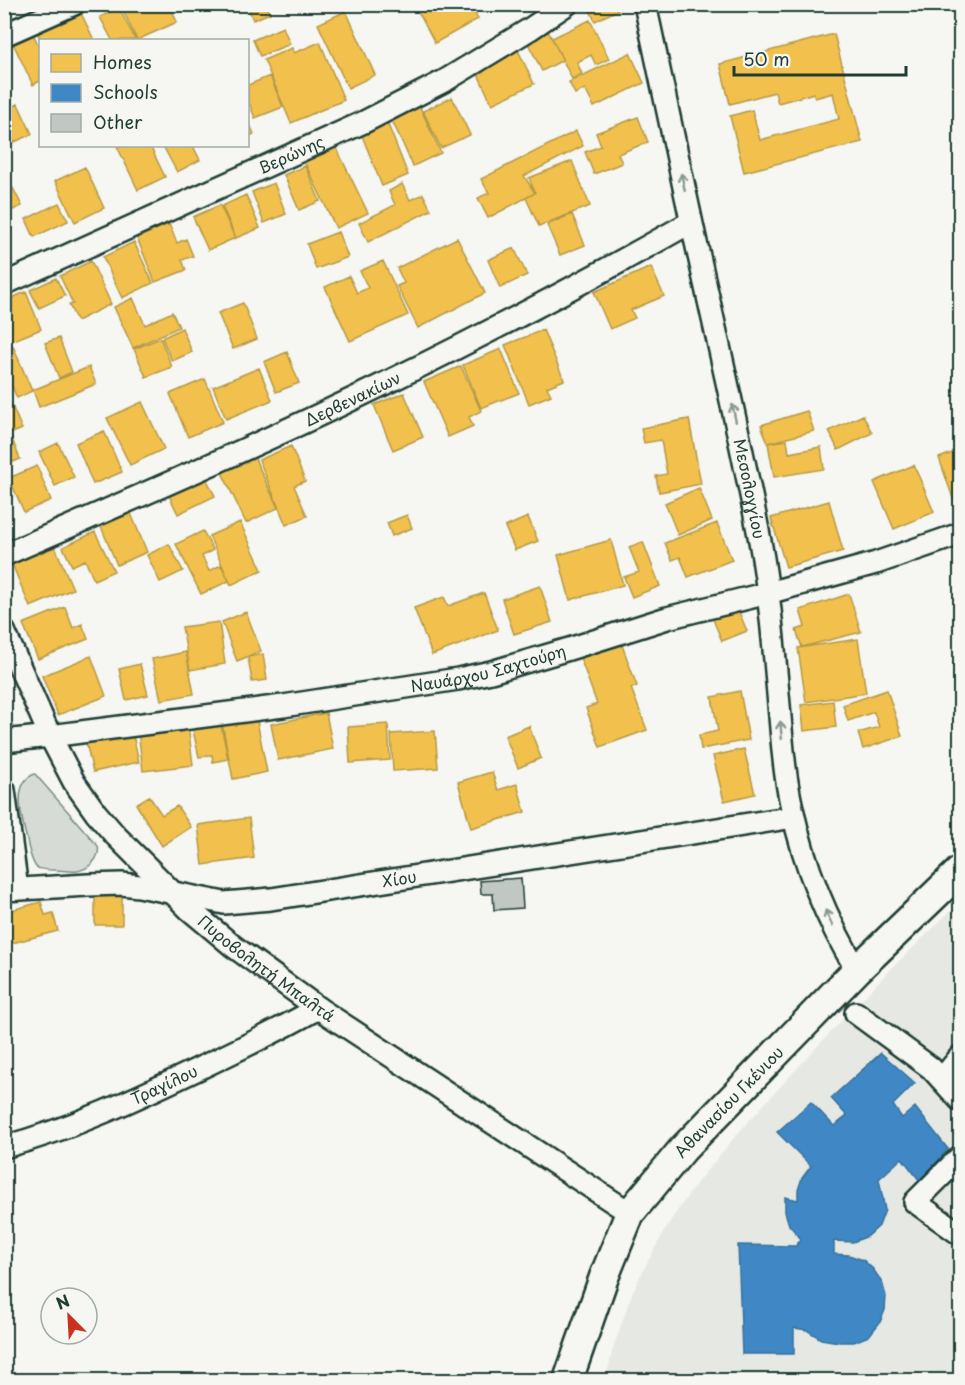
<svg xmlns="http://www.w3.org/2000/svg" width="965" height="1385" font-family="'Playpen Sans',sans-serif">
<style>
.built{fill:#e6e8e4}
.green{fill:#d6dbd6;stroke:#7a8c85;stroke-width:1.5}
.homes{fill:#f2c14e;stroke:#b39946;stroke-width:1.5}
.schools{fill:#3f88c5;stroke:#35729a;stroke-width:1.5}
.building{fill:#c1c8c3;stroke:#1f3d34;stroke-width:1.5}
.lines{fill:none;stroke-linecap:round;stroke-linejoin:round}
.street-casing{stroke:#1f3d34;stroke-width:26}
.secondary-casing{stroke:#1f3d34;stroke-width:33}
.street{stroke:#f6f6f2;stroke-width:21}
.secondary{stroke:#f6f6f2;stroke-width:28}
.oneway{stroke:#8a9a93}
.labels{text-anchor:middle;stroke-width:6;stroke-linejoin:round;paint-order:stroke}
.street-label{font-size:16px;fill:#1f3d34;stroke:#f6f6f2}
</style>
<rect width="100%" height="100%" fill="#f6f6f2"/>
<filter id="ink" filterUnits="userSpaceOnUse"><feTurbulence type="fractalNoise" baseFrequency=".0167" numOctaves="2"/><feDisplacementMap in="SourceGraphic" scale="12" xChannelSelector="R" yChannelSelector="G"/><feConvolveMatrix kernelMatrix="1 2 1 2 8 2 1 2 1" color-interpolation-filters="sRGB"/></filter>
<g filter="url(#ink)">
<path class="built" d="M 960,902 L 960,1380 L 606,1380 L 612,1352 L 632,1293 L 648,1261 L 669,1223 L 696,1184 L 739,1132 L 814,1050 L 886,974 Z"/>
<path class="green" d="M 35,774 L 98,846 C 101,858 89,869 77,871 C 70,872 61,870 54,870 C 49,870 40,870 36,867 C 32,862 28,847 27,840 C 23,823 10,782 35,774 Z"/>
<path class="homes" d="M 120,4 L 169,4 L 177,22 L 137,40 Z
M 247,4 L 266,4 L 270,13 L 253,20 Z
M 414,4 L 470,4 L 478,19 L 435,43 Z
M 587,4 L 626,4 L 626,6 L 595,21 Z
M 119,8 L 135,39 L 132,40 L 112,40 L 100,17 Z
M 79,9 L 94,40 L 41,40 L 36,30 Z
M 346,11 L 375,75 L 348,88 L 318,24 Z
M 590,20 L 609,59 L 596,65 L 591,55 L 577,62 L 582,74 L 572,79 L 552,38 Z
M 283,27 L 290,44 L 260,56 L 253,40 Z
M 31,29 L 40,49 L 40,81 L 33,85 L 11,39 Z
M 548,31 L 563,60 L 542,71 L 527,41 Z
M 834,34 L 862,142 L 744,172 L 730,116 L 752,110 L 760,140 L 839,119 L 833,93 L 815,98 L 814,93 L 778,103 L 775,92 L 730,104 L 720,64 Z
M 320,42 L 344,100 L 291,123 L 264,60 L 292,48 L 294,53 Z
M 517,48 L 534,84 L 492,104 L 475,68 Z
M 630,53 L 644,83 L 594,107 L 585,89 L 575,94 L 569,82 Z
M 270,76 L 283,107 L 255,118 L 248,100 L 248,85 Z
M 452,97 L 470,135 L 441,148 L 423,111 Z
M 18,104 L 32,134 L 4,147 L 4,110 Z
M 419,105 L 441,153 L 413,166 L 391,118 Z
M 638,117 L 648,142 L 618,154 L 622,163 L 594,174 L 585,152 L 601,146 L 596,133 Z
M 248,120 L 254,134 L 248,137 Z
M 387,122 L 408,175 L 382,186 L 361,133 Z
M 576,131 L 583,146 L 524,176 L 535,193 L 488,218 L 478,198 L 489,193 L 481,179 Z
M 335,145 L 368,213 L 336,228 L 304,161 Z
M 117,146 L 150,146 L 165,177 L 138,190 Z
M 163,146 L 193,146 L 200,160 L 177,172 Z
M 572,161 L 590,206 L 539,226 L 526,198 L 535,193 L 529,178 Z
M 305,166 L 320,201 L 299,210 L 284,175 Z
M 85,167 L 104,208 L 75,222 L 55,181 Z
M 274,183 L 286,214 L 264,223 L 252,192 Z
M 402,184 L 410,200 L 423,194 L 431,210 L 368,242 L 359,223 L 395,205 L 389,191 Z
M 13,188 L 22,206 L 4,214 L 4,192 Z
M 246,195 L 260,228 L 236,238 L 222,206 Z
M 59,203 L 68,221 L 34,237 L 26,219 Z
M 220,205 L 235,238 L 208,250 L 193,217 Z
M 572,214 L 585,245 L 560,255 L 547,225 Z
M 169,224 L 177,243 L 186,239 L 193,256 L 182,260 L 186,270 L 155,282 L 137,238 Z
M 338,232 L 348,257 L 316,269 L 307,244 Z
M 457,238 L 485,293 L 418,328 L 397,286 L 404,283 L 397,268 Z
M 134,242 L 153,283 L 122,298 L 103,257 Z
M 514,248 L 527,275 L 500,288 L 488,260 Z
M 91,261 L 111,304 L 77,321 L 69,305 L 73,304 L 60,276 Z
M 383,261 L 408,315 L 350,341 L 325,287 L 349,276 L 357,293 L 368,288 L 360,271 Z
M 651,267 L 664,296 L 631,310 L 635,318 L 610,329 L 594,292 Z
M 56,278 L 65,296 L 39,308 L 30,290 Z
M 26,292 L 41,329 L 9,342 L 4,330 L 4,301 Z
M 133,298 L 145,325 L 172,312 L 179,327 L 133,348 L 114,307 Z
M 243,303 L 257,339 L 233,349 L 218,313 Z
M 182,328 L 192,352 L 172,361 L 162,338 Z
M 543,330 L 564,380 L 547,387 L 551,395 L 529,404 L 505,345 Z
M 59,338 L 72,372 L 59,378 L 45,343 Z
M 160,338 L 172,367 L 146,377 L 134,349 Z
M 13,346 L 32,391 L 17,398 L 4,368 L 4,349 Z
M 501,349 L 519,393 L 481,408 L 463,365 Z
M 287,352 L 299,383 L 276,392 L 264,362 Z
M 461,366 L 481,411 L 469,417 L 473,426 L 448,437 L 424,382 Z
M 89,367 L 96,384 L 39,407 L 33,390 Z
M 259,368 L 272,400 L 226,419 L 213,387 Z
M 205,379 L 223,422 L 188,437 L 170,394 Z
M 404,393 L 423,437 L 393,450 L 374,405 Z
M 9,399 L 22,429 L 10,434 L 20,459 L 4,466 L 4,401 Z
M 142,402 L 164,449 L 130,465 L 107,418 Z
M 807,411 L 814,431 L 768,443 L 761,425 Z
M 863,415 L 872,433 L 838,450 L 829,431 Z
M 689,419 L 701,484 L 659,492 L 656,476 L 667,474 L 661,440 L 644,443 L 641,428 Z
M 104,431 L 122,472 L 93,484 L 76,443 Z
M 787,440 L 789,453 L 821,447 L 824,469 L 774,477 L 768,443 Z
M 58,443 L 74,477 L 55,486 L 39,452 Z
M 291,446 L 305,481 L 294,486 L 307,516 L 286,525 L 259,460 Z
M 251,450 L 278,508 L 246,523 L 219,466 Z
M 960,450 L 960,502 L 955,504 L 939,458 Z
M 914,465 L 934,512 L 894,529 L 874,482 Z
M 37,466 L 51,500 L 24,512 L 9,478 Z
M 201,468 L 215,496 L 178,514 L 164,485 Z
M 699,488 L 712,520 L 678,535 L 665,503 Z
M 829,501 L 843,551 L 786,567 L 771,518 Z
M 127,504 L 147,552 L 117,565 L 97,517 Z
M 407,515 L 412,528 L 392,536 L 387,523 Z
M 528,517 L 538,541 L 515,550 L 505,527 Z
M 240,522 L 262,570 L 231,585 L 209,536 Z
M 717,523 L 732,560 L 688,577 L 680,557 L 672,560 L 665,543 Z
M 203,531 L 213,550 L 202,556 L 209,571 L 221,565 L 229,581 L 201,594 L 176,544 Z
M 95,532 L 114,571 L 94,580 L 85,560 L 72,566 L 63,547 Z
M 611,540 L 623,585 L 570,600 L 558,555 Z
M 643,542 L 660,586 L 632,597 L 624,577 L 639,572 L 629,547 Z
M 169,544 L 183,571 L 160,582 L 147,555 Z
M 55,547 L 73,589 L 30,607 L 12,564 Z
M 540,586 L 552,622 L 514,634 L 502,599 Z
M 484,593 L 498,630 L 432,655 L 414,608 L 444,597 L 448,606 Z
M 849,594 L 861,632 L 802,647 L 796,630 L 805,627 L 800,610 Z
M 65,607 L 73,628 L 82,624 L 88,639 L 38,659 L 23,624 Z
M 737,607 L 747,631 L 722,641 L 712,617 Z
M 246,612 L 261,651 L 237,661 L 222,622 Z
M 219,622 L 225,664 L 190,670 L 182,627 Z
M 619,637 L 637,686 L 631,688 L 647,730 L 600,747 L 586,708 L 597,704 L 578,652 Z
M 858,639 L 866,693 L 806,702 L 798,648 Z
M 186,652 L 194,694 L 161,700 L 152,659 Z
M 263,654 L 267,680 L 252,682 L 248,657 Z
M 91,656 L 106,696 L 58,715 L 42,676 Z
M 140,664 L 148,695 L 126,700 L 119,669 Z
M 887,690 L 902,736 L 863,749 L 858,733 L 879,727 L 874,712 L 848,721 L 843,705 Z
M 740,691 L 749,740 L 701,749 L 699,735 L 718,731 L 712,697 Z
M 833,701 L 836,727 L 804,731 L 801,705 Z
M 326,713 L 333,749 L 278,760 L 271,724 Z
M 256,716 L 267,772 L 233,779 L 222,723 Z
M 220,720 L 228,759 L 213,762 L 212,755 L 199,757 L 192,726 Z
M 388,724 L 390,760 L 350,763 L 348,727 Z
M 188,725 L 193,765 L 143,771 L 138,731 Z
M 529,726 L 541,758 L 518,768 L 505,736 Z
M 132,731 L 139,762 L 93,772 L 86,742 Z
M 435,731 L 438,768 L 393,771 L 391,734 Z
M 744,749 L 755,794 L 724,801 L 713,756 Z
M 492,772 L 498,790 L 517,784 L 525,812 L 471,828 L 458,782 Z
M 149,796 L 162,815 L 177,806 L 191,827 L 162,846 L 136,804 Z
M 249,818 L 254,858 L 203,865 L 198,825 Z
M 95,893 L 122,893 L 122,925 L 95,925 Z
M 41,902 L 45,915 L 53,913 L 58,931 L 12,943 L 4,912 Z"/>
<path class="schools" d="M 881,1053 L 915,1083 L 893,1105 L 902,1118 L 915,1107 L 948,1149 L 920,1181 L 902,1158 L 879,1179 L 885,1210 L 879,1226 L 868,1236 L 853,1242 L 834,1241 L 834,1254 L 849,1255 L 863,1260 L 873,1269 L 882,1282 L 886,1296 L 885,1310 L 880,1322 L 869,1336 L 854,1342 L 839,1342 L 821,1339 L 807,1330 L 794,1328 L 794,1354 L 742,1354 L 738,1245 L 796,1246 L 801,1239 L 789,1225 L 785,1212 L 785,1197 L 798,1200 L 798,1190 L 802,1178 L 811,1166 L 777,1132 L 811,1102 L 834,1126 L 847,1116 L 831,1098 Z"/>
<path class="building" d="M 521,878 L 523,908 L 494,910 L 493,894 L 481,894 L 480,881 Z"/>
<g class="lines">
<defs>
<g id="street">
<path id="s1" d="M 645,4 C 661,78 676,151 692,224 C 715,330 740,435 760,541 C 770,595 774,650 779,705 C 782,739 784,774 792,808 C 804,864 827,921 857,970"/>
<path d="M 4,35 L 74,4"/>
<path id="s2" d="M 4,284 L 364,122 L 446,80 L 530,29 L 567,4"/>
<path id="s3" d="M 4,555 C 135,498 266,442 394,379 C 495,330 594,277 691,222"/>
<path id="s4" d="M 4,631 L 50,736 L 74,782 L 96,813 L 116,836 L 190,910 L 233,946 L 318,1008 L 630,1213"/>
<path id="s5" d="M 4,741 L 50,736 L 283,706 L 458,679 L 491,672 L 569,649 L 667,618 L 768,593 L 876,563 L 960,534"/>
<path d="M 4,790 L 17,889"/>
<path id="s6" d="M 4,890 L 88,885 L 122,884 L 139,886 L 224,903 L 271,899 L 794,817"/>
<path d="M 856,1013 L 931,1068 L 960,1100"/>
<path d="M 942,1079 L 960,1057"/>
<path id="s7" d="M 4,1147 C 74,1128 135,1099 200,1068 C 240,1049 280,1030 318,1008"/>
<path d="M 957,1232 L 915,1202 L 960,1157"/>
</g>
<g id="secondary">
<path id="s8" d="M 568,1380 L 604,1277 L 630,1213 L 683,1149 L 857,970 L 960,871"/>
</g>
</defs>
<use href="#street" class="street-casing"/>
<use href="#secondary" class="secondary-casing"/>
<use href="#street" class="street"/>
<use href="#secondary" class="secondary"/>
</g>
<defs><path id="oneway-shaft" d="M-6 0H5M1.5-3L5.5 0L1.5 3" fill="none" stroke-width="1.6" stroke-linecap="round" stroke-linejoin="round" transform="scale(1.5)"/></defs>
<g class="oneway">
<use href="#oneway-shaft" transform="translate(683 182) rotate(-102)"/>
<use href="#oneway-shaft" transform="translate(734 413) rotate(-102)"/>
<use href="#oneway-shaft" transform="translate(781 730) rotate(-95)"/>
<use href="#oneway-shaft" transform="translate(829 918) rotate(-114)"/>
</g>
</g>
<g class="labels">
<g class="street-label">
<text dy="6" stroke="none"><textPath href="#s2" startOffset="315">Βερώνης</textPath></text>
<text dy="6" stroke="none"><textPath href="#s3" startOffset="382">Δερβενακίων</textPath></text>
<text dy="6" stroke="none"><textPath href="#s1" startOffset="496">Μεσολογγίου</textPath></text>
<text dy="6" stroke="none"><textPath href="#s5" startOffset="490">Ναυάρχου Σαχτούρη</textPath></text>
<text dy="6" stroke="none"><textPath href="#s6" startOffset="399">Χίου</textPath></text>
<text dy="6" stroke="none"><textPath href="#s4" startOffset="436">Πυροβολητή Μπαλτά</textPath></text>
<text dy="6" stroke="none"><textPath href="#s7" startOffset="172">Τραγίλου</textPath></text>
<text dy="6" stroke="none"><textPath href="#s8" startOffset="327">Αθανασίου Γκένιου</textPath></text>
</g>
</g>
<rect width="965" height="1385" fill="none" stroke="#f6f6f2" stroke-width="24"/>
<rect x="12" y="12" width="941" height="1361" fill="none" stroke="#1f3d34" stroke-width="2" filter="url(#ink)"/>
<rect x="39" y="39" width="210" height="108" fill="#f6f6f2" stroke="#a0aca6" stroke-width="1.5"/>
<rect x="51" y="54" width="30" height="18" fill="#f2c14e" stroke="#a0aca6" stroke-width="1.5"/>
<text x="93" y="69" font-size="18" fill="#1f3d34">Homes</text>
<rect x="51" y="84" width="30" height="18" fill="#3f88c5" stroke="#a0aca6" stroke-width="1.5"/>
<text x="93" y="99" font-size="18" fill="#1f3d34">Schools</text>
<rect x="51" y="114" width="30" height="18" fill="#c1c8c3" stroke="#a0aca6" stroke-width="1.5"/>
<text x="93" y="129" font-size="18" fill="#1f3d34">Other</text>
<g transform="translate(69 1316) rotate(336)"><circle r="28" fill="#f6f6f2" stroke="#a0aca6" stroke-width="1.5"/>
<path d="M0-4.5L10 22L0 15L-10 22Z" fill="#c8321e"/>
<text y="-9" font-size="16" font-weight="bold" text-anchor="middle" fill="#1f3d34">N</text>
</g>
<path d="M734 66v9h172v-9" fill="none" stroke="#1f3d34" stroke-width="3"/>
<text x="743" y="66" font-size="18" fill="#1f3d34" stroke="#f6f6f2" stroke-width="4.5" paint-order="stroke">50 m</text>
</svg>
